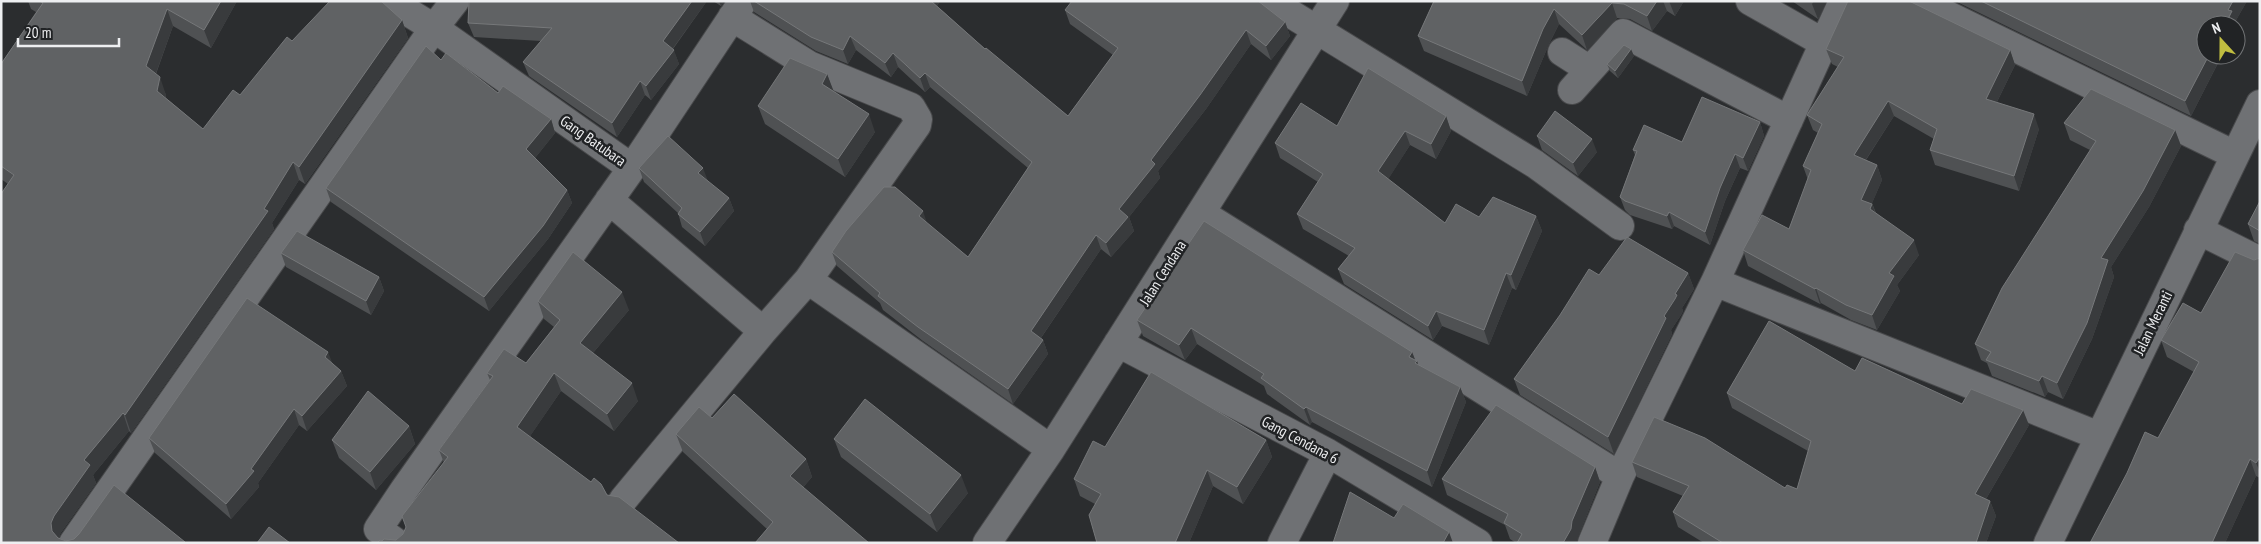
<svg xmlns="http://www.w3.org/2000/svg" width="2261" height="544" font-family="'PT Sans Narrow',sans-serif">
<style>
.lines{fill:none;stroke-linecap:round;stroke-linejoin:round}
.minor-casing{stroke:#48494b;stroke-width:30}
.minor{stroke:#6f7174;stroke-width:28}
.wall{fill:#4f5153}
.shaded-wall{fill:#393b3d}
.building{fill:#606264;stroke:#76787a}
.labels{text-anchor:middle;stroke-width:5;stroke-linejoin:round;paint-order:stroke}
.street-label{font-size:15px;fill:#eeeff1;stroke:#212325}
</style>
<rect width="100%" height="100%" fill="#2b2d2f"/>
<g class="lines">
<defs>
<path id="minor" d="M 390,1 L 434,28 L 632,168 L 743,1
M 1270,1 L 1535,164 L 1620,226
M 1750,1 L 1824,43
M 1919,1 L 2235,155
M 732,17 L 809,65 L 911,107 L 918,119 L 917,125 L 808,280 L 763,331
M 1562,52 L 1590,70
M 1572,90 L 1623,33 L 1789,120
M 609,200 L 763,331 L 623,500
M 1201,213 L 1620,476
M 2198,230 L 2260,261
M 808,280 L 1051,449
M 1715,282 L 2099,436
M 1118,343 L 1328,453 L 1478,543
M 73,543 L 434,28 L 455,1
M 397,543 L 378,529 L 404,490 L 632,168
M 987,543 L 1051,449 L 1335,1
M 1282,543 L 1328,453
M 1592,543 L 1620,476 L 1715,282 L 1843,1
M 2048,543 L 2260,104"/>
</defs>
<use href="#minor" class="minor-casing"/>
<use href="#minor" class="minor"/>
</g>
<path class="wall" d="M 28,1 L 237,1 L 211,48 L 173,26 L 156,74 L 166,95 L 166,98 L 203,129 L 240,95 L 292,41 L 402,20 L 408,38 L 305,184 L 299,180 L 272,223 L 274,229 L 131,433 L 129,431 L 93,475 L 96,483 L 60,534 L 59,538 L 66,541 L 185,543 L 1,543 L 8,184 L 1,179 L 1,64 L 36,12 L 31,9 Z
M 468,1 L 707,1 L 673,49 L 679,64 L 651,100 L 645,95 L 617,137 L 529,76 L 523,62 L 541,41 L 474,37 L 468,23 L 469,4 Z
M 713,1 L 724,1 L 721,6 Z
M 750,1 L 940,1 L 937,6 L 985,49 L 1068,116 L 1113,55 L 1070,24 L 1065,10 L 1285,22 L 1290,36 L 1271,60 L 1251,44 L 1206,109 L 1158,171 L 1160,178 L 1129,217 L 1134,231 L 1111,257 L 1101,249 L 1041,338 L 1043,340 L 1048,354 L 1013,404 L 923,341 L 883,310 L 880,303 L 837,266 L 832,252 L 928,224 L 968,257 L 1028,168 L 930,87 L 925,92 L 898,67 L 891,77 L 856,50 L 848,64 L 816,51 L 754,12 Z
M 1434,1 L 1684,1 L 1675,16 L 1667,11 L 1652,31 L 1630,19 L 1617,18 L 1587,50 L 1559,24 L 1549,44 L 1527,96 L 1424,51 L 1418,36 Z
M 1792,1 L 1827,1 L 1818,19 Z
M 1955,1 L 2247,1 L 2235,22 L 2237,26 L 2191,116 Z
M 1826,49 L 2010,50 L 2015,65 L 1997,102 L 2039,129 L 2019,191 L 1935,165 L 1930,150 L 1934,139 L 1894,116 L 1866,160 L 1877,165 L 1882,180 L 1872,203 L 1876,213 L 1919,255 L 1897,285 L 1900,291 L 1877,330 L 1851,320 L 1821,303 L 1820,304 L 1748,266 L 1743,250 L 1789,229 L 1808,180 L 1803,166 L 1818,133 L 1813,130 L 1807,115 L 1838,67 L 1832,64 Z
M 1634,56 L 1618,78 L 1610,71 L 1607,64 Z
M 441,60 L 498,93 L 551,119 L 555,133 L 535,158 L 567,190 L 572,203 L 548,239 L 489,311 L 331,202 L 326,188 Z
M 827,74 L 833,91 L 875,132 L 845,177 L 765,124 L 758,106 Z
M 1446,116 L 1451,131 L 1436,159 L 1410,145 L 1388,179 L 1445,223 L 1479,217 L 1536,216 L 1542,231 L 1516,290 L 1512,288 L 1489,345 L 1442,326 L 1433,340 L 1344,284 L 1338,269 L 1349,256 L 1303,229 L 1297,214 L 1318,182 L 1280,158 L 1275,143 L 1337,126 Z
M 1760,122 L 1764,136 L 1748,171 L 1740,168 L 1725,201 L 1710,245 L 1674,226 L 1672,229 L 1630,215 L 1625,210 L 1620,197 L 1635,155 L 1633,150 L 1682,142 Z
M 2064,123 L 2175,130 L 2181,146 L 2149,207 L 2111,267 L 2114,277 L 2092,339 L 2063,399 L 2048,392 L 2045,397 L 1992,376 L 1987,363 L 1981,360 L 1975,344 L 2090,150 L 2070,140 Z
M 1537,136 L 1597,152 L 1578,176 L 1542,150 Z
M 639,168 L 729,198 L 734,211 L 705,246 L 682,227 L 678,213 L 644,182 Z
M 2260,201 L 2260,244 L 2254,241 L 2248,224 Z
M 281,253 L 379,277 L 384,291 L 371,315 L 286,267 Z
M 2260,258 L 2260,478 L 2256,476 L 2225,543 L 2090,543 L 2158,438 L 2194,372 L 2167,357 L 2161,340 L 2201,313 L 2254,260 Z
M 1688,273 L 1694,289 L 1682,308 L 1683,311 L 1681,315 L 1671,330 L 1672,334 L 1614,454 L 1520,395 L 1514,379 L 1599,275 Z
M 538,301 L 629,310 L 593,353 L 638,401 L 614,431 L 561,391 L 530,436 L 607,495 L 679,543 L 382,541 L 396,540 L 403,534 L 444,463 L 439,450 L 490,380 L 487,373 L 526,363 L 554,327 L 544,319 Z
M 1137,320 L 1412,352 L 1415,360 L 1417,361 L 1418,365 L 1460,387 L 1466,402 L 1432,487 L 1312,422 L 1310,425 L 1267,394 L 1264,386 L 1197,344 L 1185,360 L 1143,336 Z
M 333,364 L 341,371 L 347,386 L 307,431 L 299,425 L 258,483 L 259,487 L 231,519 L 155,453 L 149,438 Z
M 1855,371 L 2029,425 L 1986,499 L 1990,501 L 1996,516 L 1986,543 L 1704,543 L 1678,527 L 1673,512 L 1683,496 L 1637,477 L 1632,462 L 1797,489 L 1808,451 L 1732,408 L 1727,393 Z
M 712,418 L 806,459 L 812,477 L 767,529 L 683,452 L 676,434 Z
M 409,426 L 415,444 L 376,490 L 339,458 L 332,440 Z
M 834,439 L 968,493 L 937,532 L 841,457 Z
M 1266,440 L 1272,457 L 1243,504 L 1213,486 L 1189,543 L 1097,543 L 1095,504 L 1080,496 L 1074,479 L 1105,447 Z
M 1595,467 L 1600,482 L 1578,537 L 1577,543 L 1516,543 L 1510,539 L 1505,525 L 1447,495 L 1442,479 Z"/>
<path class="shaded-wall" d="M 221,1 L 237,1 L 211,48 L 204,30 Z
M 692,1 L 707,1 L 668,55 L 663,41 Z
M 719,1 L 724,1 L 721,6 Z
M 929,1 L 940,1 L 933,12 Z
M 1657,1 L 1663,1 L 1667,11 L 1652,31 L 1647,16 Z
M 1669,1 L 1684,1 L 1675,16 Z
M 1814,1 L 1827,1 L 1818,19 L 1812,4 Z
M 2233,1 L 2247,1 L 2235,22 L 2237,26 L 2236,28 L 2236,25 L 2225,25 L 2228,10 Z
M 1612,3 L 1617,18 L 1587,50 L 1582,35 Z
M 167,9 L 173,26 L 152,84 L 146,66 Z
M 1554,9 L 1559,24 L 1549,44 L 1527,96 L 1522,81 L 1543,29 Z
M 402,20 L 408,38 L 305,184 L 299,167 Z
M 1285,22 L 1290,36 L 1271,60 L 1266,46 Z
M 1246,30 L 1251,44 L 1206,109 L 1158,171 L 1160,178 L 1129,217 L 1134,231 L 1111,257 L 1106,243 L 1119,209 L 1151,160 Z
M 850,36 L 856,50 L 848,64 L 843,50 Z
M 1631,49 L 1634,56 L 1618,78 L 1615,71 Z
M 674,50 L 679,64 L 651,100 L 646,86 Z
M 2010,50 L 2015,65 L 1991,114 L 1986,99 Z
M 893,53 L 898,67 L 891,77 L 885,63 Z
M 2209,55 L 2222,55 L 2191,116 L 2185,101 Z
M 925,73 L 930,87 L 925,92 L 920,78 Z
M 827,74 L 834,92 L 822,84 Z
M 160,77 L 166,95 L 164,108 L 157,91 Z
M 640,81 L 645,95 L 617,137 L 612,123 Z
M 1888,101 L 1894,116 L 1859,170 L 1854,155 Z
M 869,114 L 875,132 L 845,177 L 838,159 Z
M 2034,114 L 2039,129 L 2019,191 L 2014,176 Z
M 1446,116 L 1451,131 L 1436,159 L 1431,144 Z
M 551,119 L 555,133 L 531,163 L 526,149 Z
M 1760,122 L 1764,136 L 1748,171 L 1743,158 Z
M 2175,130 L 2181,146 L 2149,207 L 2111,267 L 2114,277 L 2092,339 L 2063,399 L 2057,383 L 2101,258 Z
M 1405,131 L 1410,145 L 1384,186 L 1378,171 Z
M 1592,139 L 1597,152 L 1578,176 L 1573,163 Z
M 1735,154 L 1740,168 L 1725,201 L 1710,245 L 1705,232 L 1720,188 Z
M 293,162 L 299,180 L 272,223 L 274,229 L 131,433 L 125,415 L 264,209 Z
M 1877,165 L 1882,180 L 1867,215 L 1861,200 Z
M 703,168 L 708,181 L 698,173 Z
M 567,190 L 572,203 L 548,239 L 489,311 L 484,297 Z
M 729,198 L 734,211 L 705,246 L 700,232 Z
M 1872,204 L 1878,219 L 1870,209 Z
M 923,211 L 928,226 L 919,216 Z
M 1669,212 L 1674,226 L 1672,229 L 1667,216 Z
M 1536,216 L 1542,231 L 1516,290 L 1511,275 Z
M 1096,235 L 1101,249 L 1036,345 L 1031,331 Z
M 1914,240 L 1919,255 L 1897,285 L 1900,291 L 1877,330 L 1872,315 L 1889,273 Z
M 1506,273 L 1512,288 L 1489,345 L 1484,330 Z
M 1688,273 L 1694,289 L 1682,308 L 1683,311 L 1681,315 L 1671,330 L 1672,334 L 1614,454 L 1608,437 L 1664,316 L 1675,294 Z
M 379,277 L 384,291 L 371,315 L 366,301 Z
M 1816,288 L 1821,303 L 1820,304 L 1815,289 Z
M 622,292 L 629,310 L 587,360 L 580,343 Z
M 1436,311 L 1442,326 L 1433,340 L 1428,326 Z
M 1191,328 L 1197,344 L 1185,360 L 1179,345 Z
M 1043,340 L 1048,354 L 1013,404 L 1008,389 Z
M 328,352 L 334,367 L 325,357 Z
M 1412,352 L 1416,362 L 1417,361 L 1422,377 L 1409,357 Z
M 341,371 L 347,386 L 307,431 L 302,416 Z
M 554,373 L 561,391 L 524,445 L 517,427 Z
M 2042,376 L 2048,392 L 2045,397 L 2039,381 Z
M 632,383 L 638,401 L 614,431 L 607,414 Z
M 1460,387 L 1466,402 L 1432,487 L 1427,471 Z
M 1306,407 L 1312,422 L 1310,425 L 1304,409 Z
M 294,409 L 299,425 L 258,483 L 259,487 L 231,519 L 226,504 Z
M 2023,410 L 2029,425 L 1980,509 L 1975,494 Z
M 123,413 L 129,431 L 93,475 L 96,483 L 60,534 L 58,541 L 52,531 L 51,523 L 54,516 L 84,460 Z
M 409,426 L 415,444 L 376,490 L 370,472 Z
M 1266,440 L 1272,457 L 1243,504 L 1237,487 Z
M 2260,457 L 2260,472 L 2256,463 Z
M 806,459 L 812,477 L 797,494 L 790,476 Z
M 2250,459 L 2256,476 L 2225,543 L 2212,543 Z
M 1595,467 L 1600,482 L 1578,537 L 1577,543 L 1563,543 Z
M 1207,470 L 1213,486 L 1189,543 L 1175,543 Z
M 961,475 L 968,493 L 937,532 L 930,514 Z
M 1990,501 L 1996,516 L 1986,543 L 1976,543 Z
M 1449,532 L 1453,543 L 1443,543 Z"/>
<path class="building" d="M 40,1 L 221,1 L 204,30 L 167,9 L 146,66 L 160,77 L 157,91 L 203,129 L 233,90 L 240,95 L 287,37 L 292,41 L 330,1 L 381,1 L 402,20 L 299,167 L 293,162 L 264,209 L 268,211 L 125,415 L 123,413 L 84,460 L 90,465 L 54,516 L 51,523 L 52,531 L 58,538 L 66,541 L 74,539 L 79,534 L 114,485 L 185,542 L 185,543 L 1,543 L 1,194 L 14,175 L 1,166 L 1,64 L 43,3 Z
M 469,1 L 692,1 L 663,41 L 674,50 L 646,86 L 640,81 L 612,123 L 523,62 L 552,28 L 468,23 Z
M 754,1 L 931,1 L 985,49 L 986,48 L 1068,116 L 1118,48 L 1065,10 L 1072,1 L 1258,1 L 1285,22 L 1266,46 L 1246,30 L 1200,95 L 1151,160 L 1155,164 L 1119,209 L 1128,217 L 1106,243 L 1096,235 L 1031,331 L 1043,340 L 1008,389 L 918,327 L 878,296 L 880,293 L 832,252 L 846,231 L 884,187 L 895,187 L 923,211 L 919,216 L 968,257 L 1032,162 L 925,73 L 920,78 L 893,53 L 885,63 L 850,36 L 843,50 L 811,37 Z
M 1434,1 L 1657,1 L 1647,16 L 1624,4 L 1612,3 L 1582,35 L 1554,9 L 1543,29 L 1522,81 L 1418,36 Z
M 1848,1 L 1909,1 L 2010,50 L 1986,99 L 2034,114 L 2014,176 L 1930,150 L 1937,129 L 1888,101 L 1854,155 L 1877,165 L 1861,200 L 1872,204 L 1870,209 L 1914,240 L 1889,273 L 1894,276 L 1872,315 L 1846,305 L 1816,288 L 1815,289 L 1743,250 L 1762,215 L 1789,229 L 1811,170 L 1803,166 L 1822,124 L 1807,115 L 1844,57 L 1826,49 Z
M 1981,1 L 2233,1 L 2228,10 L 2232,11 L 2225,25 L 2206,25 L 2206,55 L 2209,55 L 2185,101 Z
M 1624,45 L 1631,49 L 1615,71 L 1607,64 Z
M 426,46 L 441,60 L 446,53 L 498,93 L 503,86 L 551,119 L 526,149 L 567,190 L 543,226 L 484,297 L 326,188 Z
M 790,58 L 827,74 L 822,84 L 869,114 L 838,159 L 758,106 Z
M 1368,68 L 1446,116 L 1431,144 L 1405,131 L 1378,171 L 1445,223 L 1456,204 L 1479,217 L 1493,197 L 1536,216 L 1511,275 L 1506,273 L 1484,330 L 1436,311 L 1428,326 L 1338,269 L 1355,248 L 1297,214 L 1323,174 L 1275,143 L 1301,103 L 1337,126 Z
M 2091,89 L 2175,130 L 2143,191 L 2101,258 L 2108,260 L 2087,323 L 2057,383 L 2042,376 L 2039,381 L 1986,360 L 1991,352 L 1975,344 L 2002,288 L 2096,141 L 2064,123 Z
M 1702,97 L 1760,122 L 1743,158 L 1735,154 L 1720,188 L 1705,232 L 1669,212 L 1667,216 L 1625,201 L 1620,197 L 1637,151 L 1633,150 L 1644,125 L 1682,142 Z
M 1555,111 L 1592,139 L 1573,163 L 1537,136 Z
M 668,136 L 703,168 L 698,173 L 729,198 L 700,232 L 678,214 L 682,208 L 639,168 Z
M 2260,201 L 2260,231 L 2248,224 Z
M 1204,221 L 1412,352 L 1409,357 L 1417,361 L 1415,363 L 1460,387 L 1427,471 L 1306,407 L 1304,409 L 1261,378 L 1264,374 L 1191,328 L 1179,345 L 1137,320 Z
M 297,231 L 379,277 L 366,301 L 281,253 Z
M 1627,237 L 1688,273 L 1675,294 L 1677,295 L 1675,299 L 1664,316 L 1666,318 L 1608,437 L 1514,379 L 1560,315 L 1589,269 L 1599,275 Z
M 573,252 L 622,292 L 580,343 L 632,383 L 607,414 L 554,373 L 517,427 L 591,482 L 594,478 L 601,484 L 607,495 L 619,497 L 679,543 L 377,543 L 380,540 L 382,541 L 384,539 L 396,540 L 403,534 L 406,527 L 402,516 L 448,457 L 439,450 L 493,376 L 487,373 L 504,349 L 526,363 L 560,320 L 538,301 Z
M 2235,252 L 2254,260 L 2260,258 L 2260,457 L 2256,463 L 2250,459 L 2212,543 L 2090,543 L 2127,473 L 2145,432 L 2158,438 L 2199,362 L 2161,340 L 2183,303 L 2201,313 Z
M 247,298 L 328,352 L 325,357 L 341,371 L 302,416 L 294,409 L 251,469 L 254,471 L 226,504 L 149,438 Z
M 1769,321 L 1855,371 L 1862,358 L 1962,404 L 1971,389 L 2023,410 L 1975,494 L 1990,501 L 1976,543 L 1723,543 L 1673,512 L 1689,486 L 1632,462 L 1654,417 L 1705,438 L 1785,488 L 1787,485 L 1797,489 L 1811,441 L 1727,393 Z
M 1151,372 L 1266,440 L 1237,487 L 1207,470 L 1175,543 L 1097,543 L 1089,515 L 1101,494 L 1074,479 L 1093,441 L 1105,447 Z
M 368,391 L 409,426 L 370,472 L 332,440 Z
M 734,394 L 806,459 L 790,476 L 869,543 L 755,543 L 773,522 L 676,434 L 699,407 L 712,418 Z
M 865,399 L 961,475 L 930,514 L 834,439 Z
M 1496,405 L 1595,467 L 1572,521 L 1571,529 L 1563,543 L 1517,543 L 1522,534 L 1504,523 L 1508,514 L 1442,479 Z
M 1350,492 L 1394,518 L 1403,504 L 1449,532 L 1443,543 L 1333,543 Z
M 269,527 L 290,543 L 257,543 Z"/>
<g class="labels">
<g class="street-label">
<text transform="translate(593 141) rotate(35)" y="5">Gang Batubara</text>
<text transform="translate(1163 273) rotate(-58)" y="5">Jalan Cendana</text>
<text transform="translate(2153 323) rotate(-64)" y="5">Jalan Meranti</text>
<text transform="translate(1300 440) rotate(28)" y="5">Gang Cendana 6</text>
</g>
</g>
<rect width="2261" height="544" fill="none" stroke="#eeeff1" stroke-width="5"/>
<g transform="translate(2221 40) rotate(339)"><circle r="24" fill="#212325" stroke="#737577"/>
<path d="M0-4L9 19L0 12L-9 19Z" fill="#c1be40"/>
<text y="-8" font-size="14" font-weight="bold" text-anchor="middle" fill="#eeeff1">N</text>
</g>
<path d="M18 38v8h101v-8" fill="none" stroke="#eeeff1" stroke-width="2.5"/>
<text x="25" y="38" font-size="15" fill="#eeeff1" stroke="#212325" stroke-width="4" paint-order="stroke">20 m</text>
</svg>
